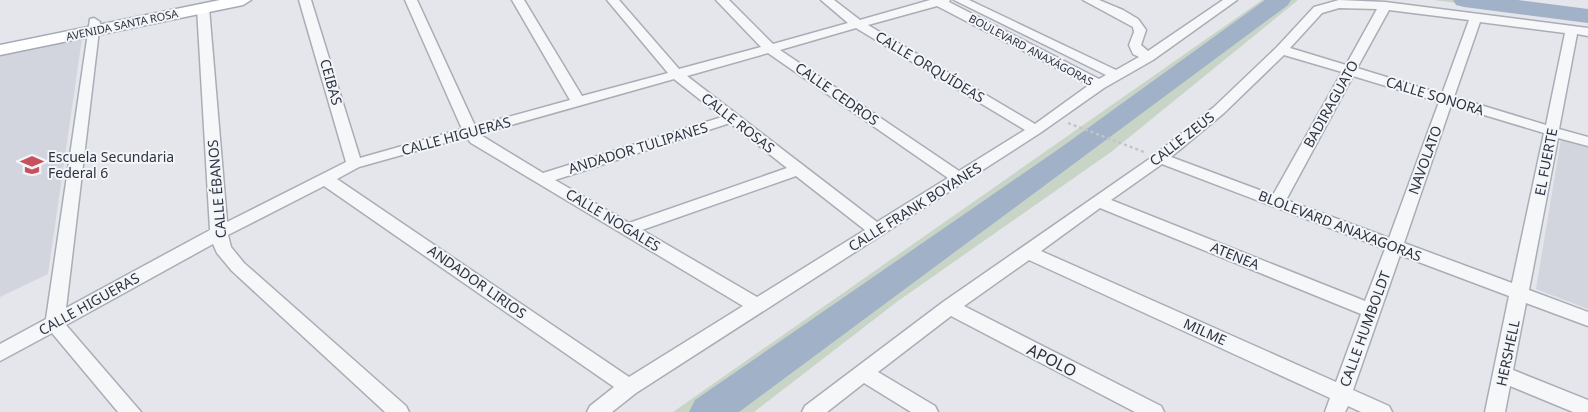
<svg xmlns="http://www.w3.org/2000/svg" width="1588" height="412" font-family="'Noto Sans',sans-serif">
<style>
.built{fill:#d2d5dd}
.green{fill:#c8d4c5}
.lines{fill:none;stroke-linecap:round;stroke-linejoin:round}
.river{fill:#a1b2c8;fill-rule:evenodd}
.minor-casing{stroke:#a9adb5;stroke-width:3}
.major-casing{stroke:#a4aab6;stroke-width:3}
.path{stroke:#c1c4c9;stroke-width:2.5;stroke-dasharray:3 3;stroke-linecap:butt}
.minor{fill:#f6f7f9;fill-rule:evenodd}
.major{fill:#fff;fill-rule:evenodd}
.labels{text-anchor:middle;stroke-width:4;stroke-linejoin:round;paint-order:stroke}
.far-street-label{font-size:11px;fill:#2c3342;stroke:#f3f5f8}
.street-label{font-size:14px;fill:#2c3342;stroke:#f3f5f8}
.poi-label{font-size:14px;fill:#2c3342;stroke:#f3f5f8;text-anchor:start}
.near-street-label{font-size:16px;fill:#2c3342;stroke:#f3f5f8}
</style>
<rect width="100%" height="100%" fill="#e4e6eb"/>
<path class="built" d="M 82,38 L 48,274 L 0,297 L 0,55 Z
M 1561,139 L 1588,147 L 1588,309 L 1536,289 Z"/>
<path class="green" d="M 1262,0 L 1298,0 L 1111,152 L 898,301 L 754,412 L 673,412 Z
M 1434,0 L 1507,0 L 1588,11 L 1588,21 Z"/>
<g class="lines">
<path class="river" d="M 1265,0 L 1291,0 L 1288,5 L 739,412 L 689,412 L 695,400 L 1063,146 Z
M 1453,0 L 1518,0 L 1588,9 L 1588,23 L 1464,7 L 1456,5 Z"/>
<defs>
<path id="minor" d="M 299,0 L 311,0 L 360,158 L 462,129 L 405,0 L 417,0 L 475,126 L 570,100 L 512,0 L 524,0 L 582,96 L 668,73 L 607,0 L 619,0 L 679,69 L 761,47 L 716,0 L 729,0 L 773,44 L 848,23 L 821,0 L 834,0 L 860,20 L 930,0 L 950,0 L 949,2 L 1099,79 L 1106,75 L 954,0 L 969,0 L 1116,70 L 1139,57 L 1133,54 L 1129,45 L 1134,32 L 1133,27 L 1083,0 L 1099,0 L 1123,10 L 1138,19 L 1146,30 L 1141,45 L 1148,51 L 1223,0 L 1237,0 L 1153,60 L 1104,88 L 1040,133 L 636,393 L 612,412 L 587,412 L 590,406 L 614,387 L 324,186 L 228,235 L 231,247 L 244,263 L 406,406 L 409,412 L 385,412 L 232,271 L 217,253 L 213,244 L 66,325 L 141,412 L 118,412 L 52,333 L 0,361 L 0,344 L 46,319 L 90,19 L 94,18 L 100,22 L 66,308 L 210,230 L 197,8 L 199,5 L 207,5 L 209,8 L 227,222 L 346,162 ZM 937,6 L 1089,85 L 1035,124 L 868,25 ZM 856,28 L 1025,130 L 959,171 L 780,50 ZM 768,53 L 948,178 L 877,222 L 687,76 ZM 674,79 L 722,117 L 543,173 L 479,134 ZM 730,123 L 787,168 L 629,223 L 555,180 ZM 466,137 L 471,143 L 743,306 L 629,377 L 337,179 L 359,167 ZM 796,176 L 865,230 L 757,297 L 642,230 Z
M 1339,0 L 1385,2 L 1588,28 L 1588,36 L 1577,34 L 1559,129 L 1588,137 L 1588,146 L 1558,138 L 1529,290 L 1588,312 L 1588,326 L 1526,303 L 1513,370 L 1588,400 L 1588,412 L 1573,412 L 1510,386 L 1505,412 L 1485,412 L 1509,296 L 1400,255 L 1353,390 L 1389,406 L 1392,412 L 1361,412 L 1348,406 L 1345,412 L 1325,412 L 1330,398 L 1029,260 L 964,306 L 1161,406 L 1164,412 L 1135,412 L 951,316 L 878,372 L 935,406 L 938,412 L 911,412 L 864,383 L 827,412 L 802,412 L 805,406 L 943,302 L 1155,155 L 1214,107 L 1277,47 L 1314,7 ZM 1339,8 L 1377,9 L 1346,65 L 1290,48 L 1322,13 ZM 1389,10 L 1469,20 L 1442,94 L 1357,68 ZM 1480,22 L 1565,33 L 1546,125 L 1454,97 ZM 1284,55 L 1342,72 L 1273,195 L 1171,157 L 1224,113 ZM 1353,76 L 1439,102 L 1389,238 L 1286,200 ZM 1451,105 L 1544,133 L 1512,283 L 1404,243 ZM 1162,164 L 1385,249 L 1365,301 L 1111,200 ZM 1100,208 L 1361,314 L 1336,382 L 1041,251 Z"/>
<path id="major" d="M 220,0 L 251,0 L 243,5 L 0,55 L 0,45 Z"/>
</defs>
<use href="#minor" class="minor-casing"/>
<use href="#major" class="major-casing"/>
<path class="path" d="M 1068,123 L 1144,152"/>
<use href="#minor" class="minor"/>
<use href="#major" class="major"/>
</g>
<defs>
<symbol id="school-bare" viewBox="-9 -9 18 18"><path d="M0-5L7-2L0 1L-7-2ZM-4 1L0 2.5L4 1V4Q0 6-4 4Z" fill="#c8515e" stroke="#f3f5f8" stroke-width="2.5" paint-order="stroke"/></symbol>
</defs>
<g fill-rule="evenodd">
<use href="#school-bare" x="16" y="149" width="32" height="32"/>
</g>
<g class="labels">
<g class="far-street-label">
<text transform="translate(122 25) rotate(-12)" y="4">AVENIDA SANTA ROSA</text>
<text transform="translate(1031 50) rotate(28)" y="4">BOULEVARD ANAXÁGORAS</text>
</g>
<g class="street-label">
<text transform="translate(930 67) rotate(31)" y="5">CALLE ORQUÍDEAS</text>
<text transform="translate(331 82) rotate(74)" y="5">CEIBAS</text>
<text transform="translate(837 94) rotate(35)" y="5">CALLE CEDROS</text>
<text transform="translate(1435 96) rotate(17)" y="5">CALLE SONORA</text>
<text transform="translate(1331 104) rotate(-61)" y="5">BADIRAGUATO</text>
<text transform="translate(738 123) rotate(38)" y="5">CALLE ROSAS</text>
<text transform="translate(456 136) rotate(-15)" y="5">CALLE HIGUERAS</text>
<text transform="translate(1182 139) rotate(-38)" y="5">CALLE ZEUS</text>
<text transform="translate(638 148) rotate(-17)" y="5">ANDADOR TULIPANES</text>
<text transform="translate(1425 160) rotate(-70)" y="5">NAVOLATO</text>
<text transform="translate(1546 162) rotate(-79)" y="5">EL FUERTE</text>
<text transform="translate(217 189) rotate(-95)" y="5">CALLE ÉBANOS</text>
<text transform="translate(915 207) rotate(-32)" y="5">CALLE FRANK BOYANES</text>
<text transform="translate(613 220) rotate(31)" y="5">CALLE NOGALES</text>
<text transform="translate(1340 226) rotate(21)" y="5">BLOLEVARD ANAXAGORAS</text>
<text transform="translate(1235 256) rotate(22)" y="5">ATENEA</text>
<text transform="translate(477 282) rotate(35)" y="5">ANDADOR LIRIOS</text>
<text transform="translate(89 304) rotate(-29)" y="5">CALLE HIGUERAS</text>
<text transform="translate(1365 329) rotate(-70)" y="5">CALLE HUMBOLDT</text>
<text transform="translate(1205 332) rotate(24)" y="5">MILME</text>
<text transform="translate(1508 353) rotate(-78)" y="5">HERSHELL</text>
</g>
<g class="poi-label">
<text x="48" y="162">Escuela Secundaria<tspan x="48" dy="16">Federal 6</tspan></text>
</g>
<g class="near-street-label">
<text transform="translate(1052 360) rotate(27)" y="6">APOLO</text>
</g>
</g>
</svg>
